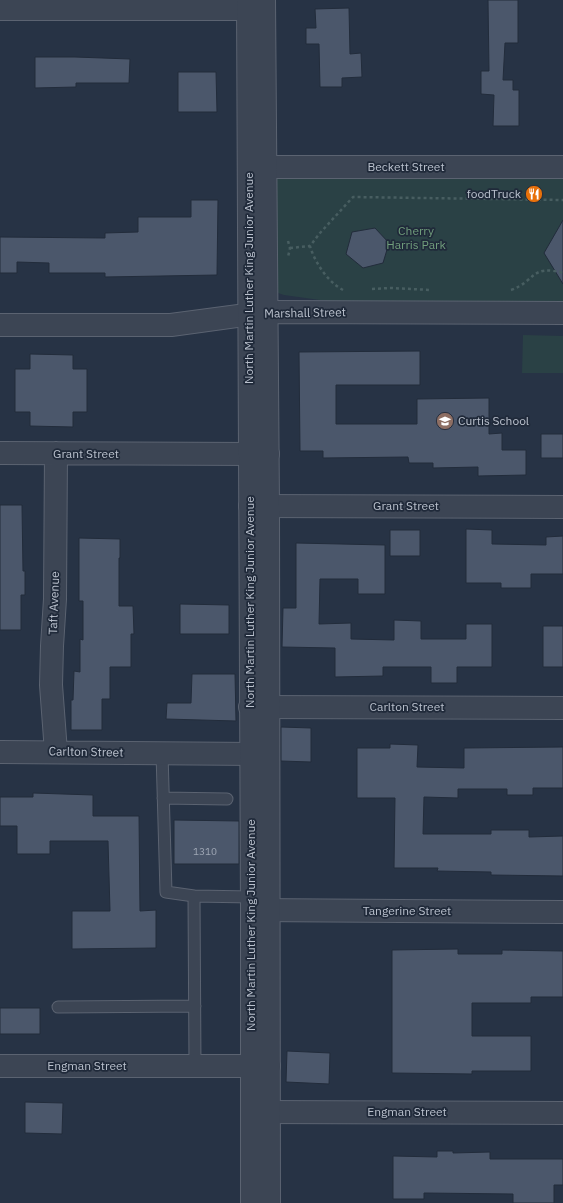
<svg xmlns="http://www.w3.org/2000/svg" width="563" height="1203" font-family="'IBM Plex Sans',sans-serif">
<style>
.green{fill:#2a4145}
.building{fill:#4b576b;stroke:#222c3b}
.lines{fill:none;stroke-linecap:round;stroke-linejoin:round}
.service-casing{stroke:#5b6371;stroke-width:13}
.minor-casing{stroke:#5b6371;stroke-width:24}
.tertiary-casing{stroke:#5b6371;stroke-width:24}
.path{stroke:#485e61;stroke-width:2.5;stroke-dasharray:3 3;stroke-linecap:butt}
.service{stroke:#3c4554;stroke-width:11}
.minor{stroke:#3c4554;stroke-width:22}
.tertiary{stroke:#3c4554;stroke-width:22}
.labels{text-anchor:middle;stroke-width:3.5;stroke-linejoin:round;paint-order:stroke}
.number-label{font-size:10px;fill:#9ea6b4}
.street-label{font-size:12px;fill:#bac1cd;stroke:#202a3a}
.poi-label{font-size:12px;fill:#bac1cd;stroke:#202a3a;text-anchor:end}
.park-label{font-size:12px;fill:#719e7c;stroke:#202a3a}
</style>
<rect width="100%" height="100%" fill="#273345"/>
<path class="green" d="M 563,176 L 563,302 L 327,301 L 284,295 L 275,292 L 274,177 Z
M 523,335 L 563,336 L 563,373 L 522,373 Z"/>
<path class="building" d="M 488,0 L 518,0 L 518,43 L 505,43 L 503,80 L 513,80 L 513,90 L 519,90 L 519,126 L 493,126 L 494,95 L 481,94 L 481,71 L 489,71 Z
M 349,8 L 350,54 L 361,53 L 362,77 L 342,78 L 342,87 L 320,87 L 319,44 L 306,44 L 306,28 L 316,28 L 315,9 Z
M 35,57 L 75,57 L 130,59 L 129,83 L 76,83 L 76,87 L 35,88 Z
M 178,72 L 216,72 L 217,112 L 178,112 Z
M 191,200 L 218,200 L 217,275 L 105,277 L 105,273 L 49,273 L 49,263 L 17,262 L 17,273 L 0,273 L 0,237 L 105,238 L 105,233 L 138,232 L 138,217 L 191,217 Z
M 563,220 L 563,284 L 544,253 Z
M 375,228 L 389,243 L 383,263 L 363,268 L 346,254 L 352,232 Z
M 420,351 L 420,385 L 336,385 L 336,424 L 417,424 L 417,399 L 489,398 L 489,434 L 502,433 L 502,450 L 526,450 L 526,475 L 478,476 L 478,467 L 433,468 L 433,463 L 409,463 L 408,457 L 323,458 L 323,451 L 300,451 L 299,352 Z
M 30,354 L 73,355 L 73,369 L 87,369 L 87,412 L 73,412 L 73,427 L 30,426 L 30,412 L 15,412 L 15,369 L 30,369 Z
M 541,434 L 563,434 L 563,458 L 541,458 Z
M 0,505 L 22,505 L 23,571 L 25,571 L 25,595 L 21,595 L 21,630 L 0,630 Z
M 466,529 L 492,530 L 492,544 L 546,545 L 546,537 L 563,536 L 563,574 L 531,574 L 531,588 L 501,588 L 501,583 L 466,583 Z
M 390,530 L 420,530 L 420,556 L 390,556 Z
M 79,538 L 120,539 L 120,558 L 119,558 L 119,606 L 133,606 L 134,634 L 131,634 L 131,667 L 110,667 L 110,699 L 102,699 L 102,730 L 71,730 L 71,700 L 73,700 L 74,671 L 80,672 L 80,639 L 83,640 L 83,601 L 79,601 Z
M 296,543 L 385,545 L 385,594 L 358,594 L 358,579 L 320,579 L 319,624 L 351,623 L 351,639 L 394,640 L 394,620 L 421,621 L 421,639 L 466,639 L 466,624 L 492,624 L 492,667 L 457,667 L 457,683 L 431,683 L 431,667 L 383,667 L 383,676 L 335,677 L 335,648 L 282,647 L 283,608 L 296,608 Z
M 180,604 L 229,605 L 229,634 L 180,634 Z
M 543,626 L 563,626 L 563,667 L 543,667 Z
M 192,674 L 235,674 L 236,721 L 166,719 L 167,703 L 191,703 Z
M 281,727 L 311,728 L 311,762 L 281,761 Z
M 390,744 L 418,745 L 417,767 L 464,768 L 464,748 L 563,747 L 563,788 L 533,788 L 533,795 L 507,795 L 507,789 L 458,789 L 458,798 L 424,797 L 423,834 L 491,834 L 491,830 L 529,830 L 529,837 L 563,836 L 563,876 L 491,875 L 491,872 L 437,871 L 438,868 L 394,868 L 395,798 L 357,798 L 357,748 L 390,748 Z
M 33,793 L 93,795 L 93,816 L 139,816 L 140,911 L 156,910 L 156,948 L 72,949 L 72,911 L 110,911 L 108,841 L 50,841 L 50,854 L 17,854 L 17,826 L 0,826 L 0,797 L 33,797 Z
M 174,820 L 239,821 L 239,864 L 174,864 Z
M 458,949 L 458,954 L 502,954 L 502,950 L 563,951 L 563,997 L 531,997 L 531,1003 L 472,1003 L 472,1036 L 531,1036 L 531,1071 L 472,1071 L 472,1074 L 392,1073 L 392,950 Z
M 0,1008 L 40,1008 L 40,1034 L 0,1034 Z
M 287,1051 L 330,1053 L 329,1084 L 286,1082 Z
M 25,1102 L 63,1103 L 62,1134 L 25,1133 Z
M 437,1151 L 453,1151 L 453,1153 L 490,1152 L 490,1159 L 563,1159 L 563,1185 L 554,1185 L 554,1203 L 513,1203 L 513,1194 L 424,1193 L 424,1199 L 393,1199 L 393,1156 L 437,1157 Z"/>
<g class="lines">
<defs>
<path id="service" d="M 162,753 L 166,892 L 194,896
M 163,798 L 227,799
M 58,1007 L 195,1006
M 195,1066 L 194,896 L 252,897"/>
<path id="minor" d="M 0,9 L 264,9
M 249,167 L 563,167
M 0,325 L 171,325 L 267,312 L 563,313
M 0,453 L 268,454
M 56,453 L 55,599 L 52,646 L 51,685 L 56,752
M 250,506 L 563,507
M 250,707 L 563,708
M 0,752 L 268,754
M 252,910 L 563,912
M 0,1066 L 269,1066
M 252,1112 L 563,1113"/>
<path id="tertiary" d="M 248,0 L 252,910 L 252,1203
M 264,0 L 268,506 L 269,1203"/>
</defs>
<use href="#service" class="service-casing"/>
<use href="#minor" class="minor-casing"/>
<use href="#tertiary" class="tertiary-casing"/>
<path class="path" d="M 288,241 L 290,248 L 288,257
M 290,248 L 310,246
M 372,289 L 391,288 L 431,290
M 343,290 C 328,282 315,263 310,246 L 320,233 L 353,197 L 563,200
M 511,290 C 536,281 531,264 563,273"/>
<use href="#service" class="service"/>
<use href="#minor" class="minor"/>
<use href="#tertiary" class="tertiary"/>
</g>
<defs>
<symbol id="restaurant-disc" viewBox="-11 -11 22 22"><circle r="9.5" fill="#e8710a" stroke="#202a3a"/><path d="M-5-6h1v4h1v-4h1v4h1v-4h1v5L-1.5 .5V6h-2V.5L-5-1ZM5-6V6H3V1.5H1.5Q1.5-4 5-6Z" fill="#fff"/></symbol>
<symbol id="school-disc" viewBox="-11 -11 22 22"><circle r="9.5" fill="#8d6e63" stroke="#202a3a"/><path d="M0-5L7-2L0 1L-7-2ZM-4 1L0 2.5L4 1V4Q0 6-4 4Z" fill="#fff"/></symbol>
</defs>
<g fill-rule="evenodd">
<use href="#restaurant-disc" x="524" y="184" width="20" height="20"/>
<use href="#school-disc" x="435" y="411" width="20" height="20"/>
</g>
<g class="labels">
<g class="number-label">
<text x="205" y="855">1310</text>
</g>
<g class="street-label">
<text x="406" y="171">Beckett Street</text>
<text transform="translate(249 278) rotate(-90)" y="4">North Martin Luther King Junior Avenue</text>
<text transform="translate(305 313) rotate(-1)" y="4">Marshall Street</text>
<text x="86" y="458">Grant Street</text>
<text x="406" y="510">Grant Street</text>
<text transform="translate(250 602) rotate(-90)" y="4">North Martin Luther King Junior Avenue</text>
<text transform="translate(54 603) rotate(-88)" y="4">Taft Avenue</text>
<text x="407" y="711">Carlton Street</text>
<text transform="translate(86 752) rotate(1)" y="4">Carlton Street</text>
<text x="407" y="915">Tangerine Street</text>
<text transform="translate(251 925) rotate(-90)" y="4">North Martin Luther King Junior Avenue</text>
<text x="87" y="1070">Engman Street</text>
<text x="407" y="1116">Engman Street</text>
</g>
<g class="poi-label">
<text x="521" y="198">foodTruck</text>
<text x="458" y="425" text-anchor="start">Curtis School</text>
</g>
<g class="park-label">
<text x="416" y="235">Cherry<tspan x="416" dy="14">Harris Park</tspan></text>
</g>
</g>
</svg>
